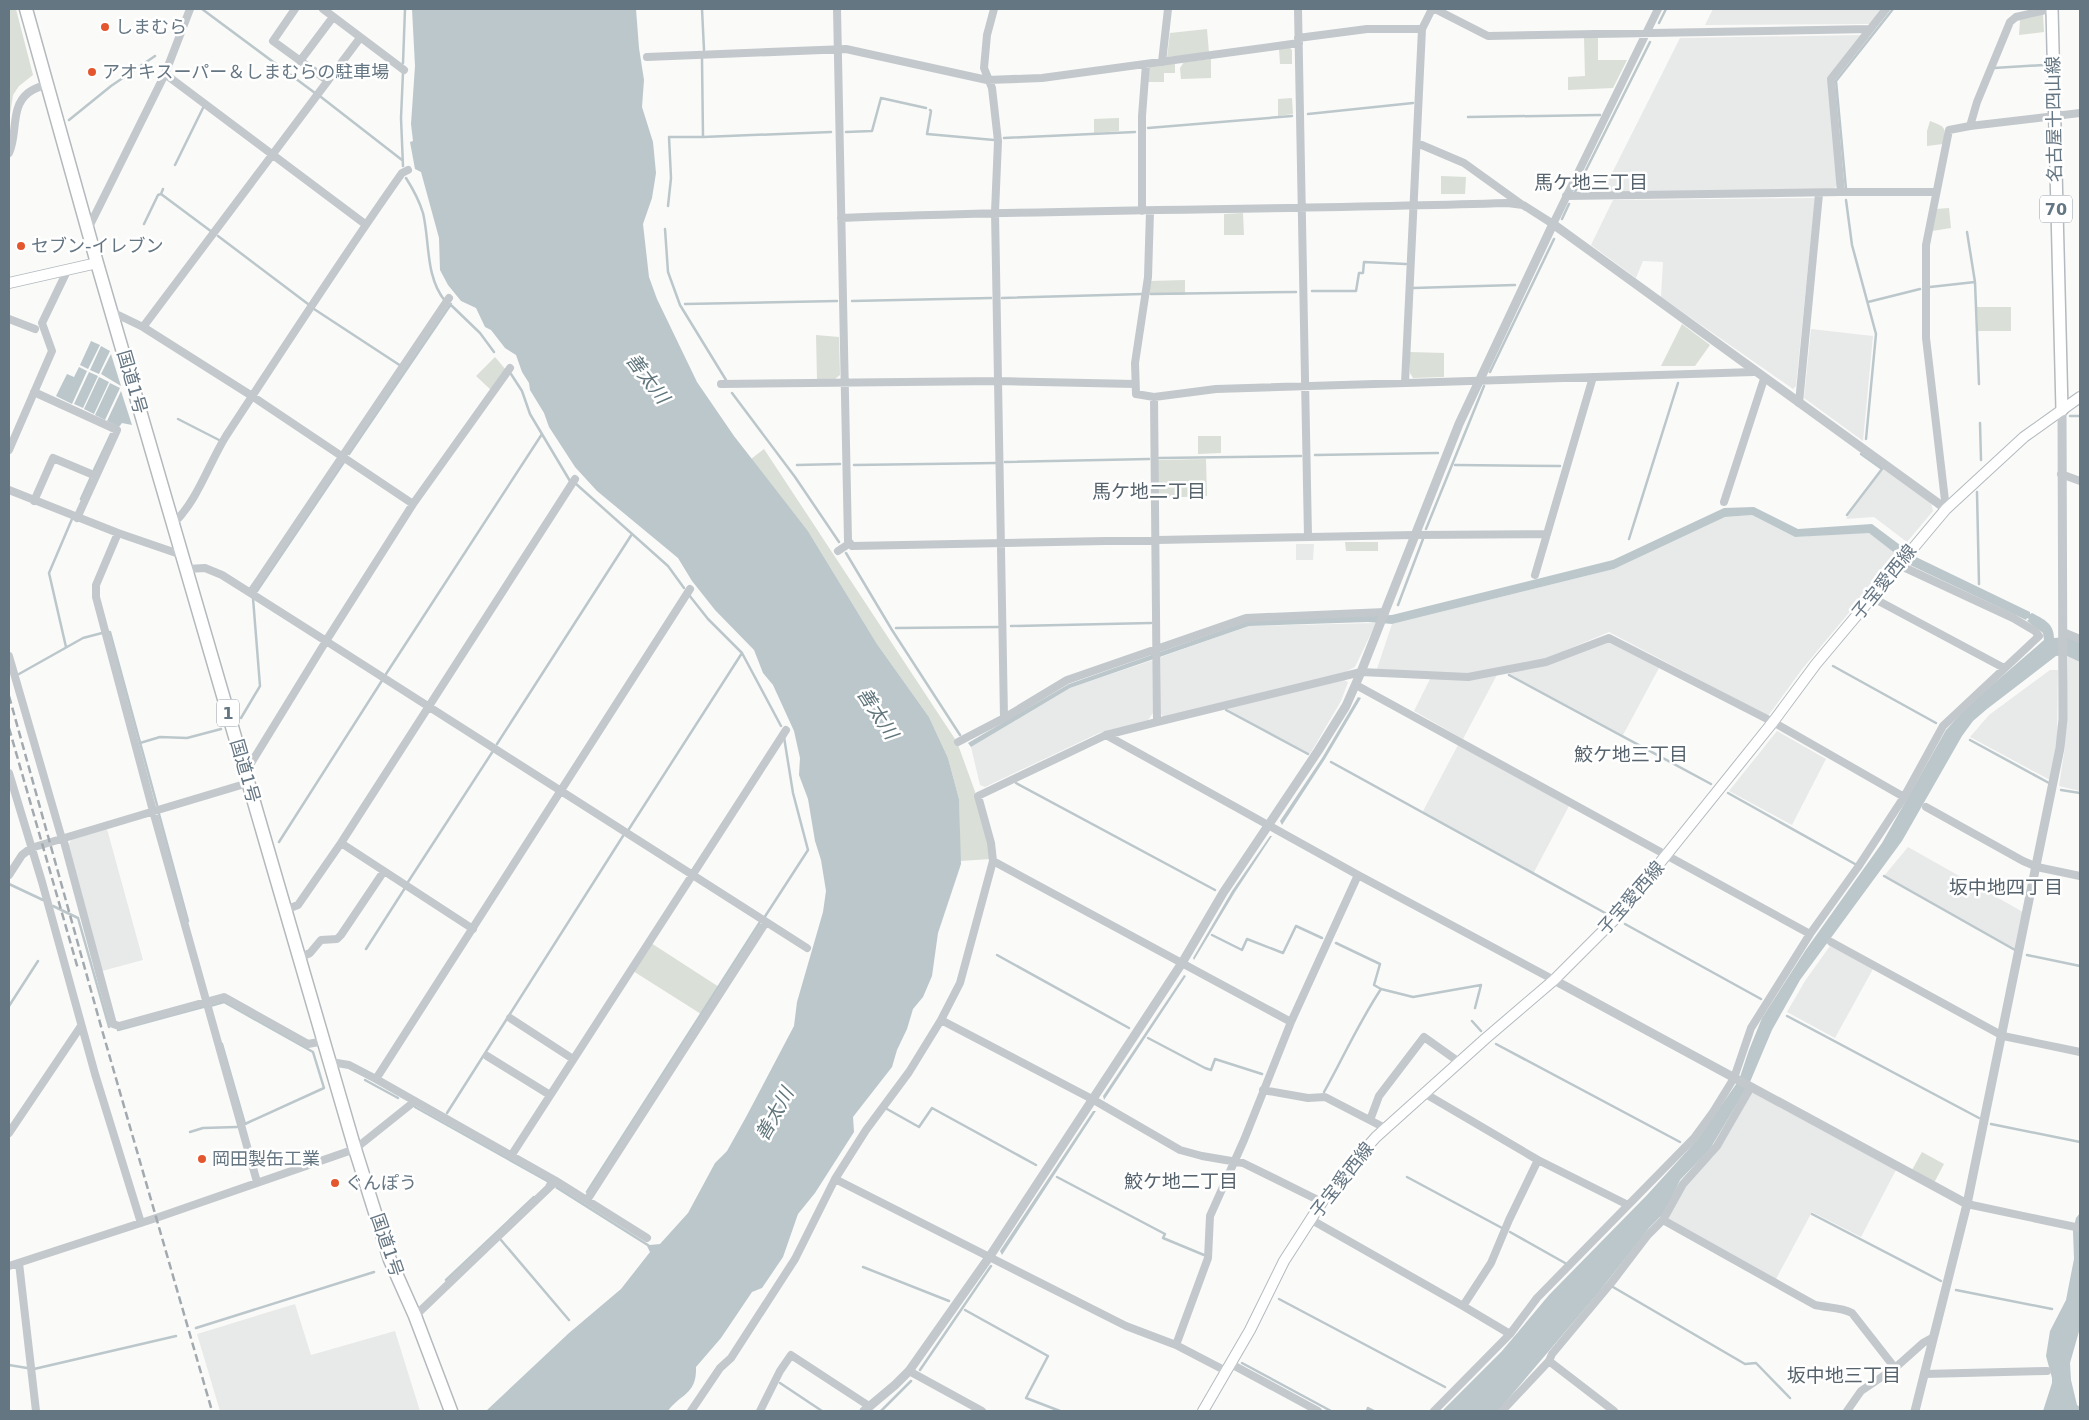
<svg xmlns="http://www.w3.org/2000/svg" width="2089" height="1420" font-family="'DejaVu Sans','Noto Sans JP',sans-serif">
<style>
.built{fill:#e8e9e9}
.green{fill:#dadfd7}
.water{fill:#bbc7cb}
.lines{fill:none;stroke-linecap:round;stroke-linejoin:round}
.stream{stroke:#bbc7cb;stroke-width:2.5}
.secondary-casing{stroke:#b3babf;stroke-width:12}
.primary-casing{stroke:#b5babe;stroke-width:14}
.trunk-casing{stroke:#b4b9bd;stroke-width:15}
.minor{stroke:#c3c8cc;stroke-width:8}
.tertiary{stroke:#c3c8cc;stroke-width:9}
.secondary{stroke:#fff;stroke-width:10}
.primary{stroke:#fff;stroke-width:11}
.trunk{stroke:#fff;stroke-width:12}
.rail{stroke:#a2aab0;stroke-width:2.5;stroke-dasharray:8 4;stroke-linecap:butt}
.poi-dot{fill:#e4572e;stroke:#fff;stroke-width:2}
.labels{text-anchor:middle;stroke-width:5;stroke-linejoin:round;paint-order:stroke}
.shield{fill:#fff;stroke:#939fa8;stroke-width:1}
.shield-label{font-size:16px;font-weight:bold;fill:#657683}
.poi-label{font-size:18px;fill:#657683;stroke:#fff;text-anchor:start}
.street-label{font-size:18px;fill:#657683;stroke:#fff}
.neighbourhood-label{font-size:19px;fill:#57646e;stroke:#fff}
.water-label{font-size:19px;font-style:italic;fill:#60757c;stroke:#fff}
</style>
<rect width="100%" height="100%" fill="#fafaf8"/>
<path class="built" d="M 1713,9 L 1883,9 L 1871,24 L 1705,25 Z
M 1861,35 L 1862,36 L 1829,78 L 1838,183 L 1835,188 L 1828,190 L 1602,193 L 1680,38 Z
M 1815,198 L 1796,386 L 1793,389 L 1661,297 L 1663,262 L 1643,261 L 1636,278 L 1591,245 L 1613,200 Z
M 1811,329 L 1873,336 L 1863,441 L 1804,398 Z
M 1884,468 L 1931,502 L 1933,511 L 1907,542 L 1874,517 L 1846,519 Z
M 1752,515 L 1795,537 L 1869,532 L 1897,555 L 1803,668 L 1768,716 L 1609,632 L 1545,659 L 1467,675 L 1377,669 L 1392,624 L 1614,569 L 1725,517 Z
M 1296,544 L 1314,544 L 1313,560 L 1296,560 Z
M 1376,623 L 1355,667 L 1345,672 L 1164,718 L 1161,714 L 1161,657 L 1249,626 Z
M 1611,641 L 1659,668 L 1623,735 L 1506,672 Z
M 2068,656 L 2080,662 L 2080,791 L 2059,786 L 2065,747 Z
M 1153,660 L 1153,713 L 1148,720 L 1099,733 L 985,787 L 980,785 L 971,747 L 1070,688 Z
M 2050,670 L 2058,670 L 2057,740 L 2050,780 L 1970,737 L 1989,715 Z
M 1498,673 L 1463,739 L 1414,711 L 1431,677 Z
M 1342,679 L 1348,682 L 1341,701 L 1310,754 L 1225,709 Z
M 1777,731 L 1826,759 L 1792,825 L 1729,791 Z
M 1458,745 L 1569,806 L 1533,874 L 1422,813 Z
M 107,829 L 143,960 L 102,971 L 67,848 L 71,840 Z
M 1908,847 L 2023,912 L 2015,950 L 1884,876 Z
M 1830,946 L 1873,969 L 1835,1038 L 1787,1012 L 1805,981 Z
M 1751,1092 L 1896,1170 L 1861,1237 L 1812,1212 L 1776,1279 L 1666,1219 L 1691,1177 L 1714,1156 Z
M 295,1304 L 311,1355 L 395,1331 L 420,1411 L 220,1411 L 197,1334 Z"/>
<path class="green" d="M 9,9 L 16,9 L 33,75 L 19,86 L 13,95 L 9,121 Z
M 2043,14 L 2044,32 L 2019,35 L 2020,20 Z
M 1207,29 L 1209,53 L 1167,57 L 1170,33 Z
M 1584,37 L 1598,37 L 1598,60 L 1627,60 L 1613,88 L 1568,90 L 1568,77 L 1585,76 Z
M 1289,47 L 1292,50 L 1292,64 L 1280,64 L 1279,49 Z
M 1211,59 L 1211,78 L 1181,79 L 1180,68 L 1184,62 Z
M 1175,63 L 1175,73 L 1164,73 L 1164,82 L 1146,82 L 1148,68 L 1150,66 Z
M 1292,98 L 1293,114 L 1278,116 L 1278,99 Z
M 1119,118 L 1119,131 L 1094,133 L 1094,119 Z
M 1930,121 C 1946,127 1946,127 1943,144 L 1927,146 L 1927,131 Z
M 1441,176 L 1466,177 L 1465,194 L 1441,194 Z
M 1949,208 L 1951,228 L 1932,231 L 1936,209 Z
M 1243,213 L 1244,235 L 1224,235 L 1224,214 Z
M 1185,280 L 1185,295 L 1149,295 L 1150,281 Z
M 1977,307 L 2011,307 L 2011,331 L 1978,331 Z
M 1682,324 L 1710,345 L 1695,366 L 1661,366 Z
M 816,335 L 839,337 L 840,375 L 835,379 L 817,379 Z
M 1410,352 L 1444,353 L 1444,377 L 1413,378 L 1410,373 Z
M 495,357 L 506,370 L 491,390 L 476,376 Z
M 1198,436 L 1221,436 L 1221,453 L 1198,454 Z
M 764,449 L 957,742 L 977,797 L 991,859 L 960,861 L 959,799 L 948,758 L 929,717 L 877,644 L 808,531 L 751,459 Z
M 1206,459 L 1207,496 L 1158,498 L 1158,460 Z
M 1345,542 L 1378,542 L 1378,551 L 1346,551 Z
M 651,943 L 719,987 L 701,1014 L 633,971 Z
M 1922,1152 L 1944,1164 L 1934,1183 L 1912,1170 Z"/>
<path class="water" d="M 412,9 L 636,9 L 639,48 L 644,80 L 642,107 L 653,142 L 656,173 L 652,198 L 643,224 L 649,277 L 657,299 L 697,382 L 734,436 L 808,531 L 877,644 L 929,717 L 948,758 L 959,799 L 961,864 L 938,933 L 932,976 L 923,997 L 913,1009 L 907,1029 L 897,1050 L 892,1067 L 853,1117 L 854,1132 L 815,1193 L 798,1214 L 783,1257 L 762,1288 L 752,1292 L 721,1338 L 696,1367 C 697,1395 680,1394 668,1411 L 486,1411 L 569,1333 L 621,1289 L 650,1252 L 647,1246 L 555,1188 L 557,1186 L 650,1245 L 660,1244 L 688,1213 L 715,1163 L 727,1151 L 746,1117 L 794,1026 L 797,1002 L 823,912 L 826,891 L 821,860 L 815,841 L 808,799 L 799,775 L 800,758 L 794,731 L 773,685 L 763,673 L 754,650 L 715,610 L 692,581 L 678,558 L 597,491 L 575,467 L 549,427 L 544,413 L 530,390 L 529,383 L 522,372 L 516,355 L 505,348 L 491,330 L 485,327 L 476,308 L 461,301 L 448,285 L 440,270 L 439,238 L 421,172 L 415,169 L 410,142 L 413,141 L 411,124 L 415,66 Z
M 91,341 L 100,345 L 88,369 L 80,365 Z
M 101,346 L 110,351 L 99,374 L 90,370 Z
M 111,354 L 121,386 L 101,374 Z
M 79,367 L 87,371 L 72,404 L 56,396 L 67,374 L 74,377 Z
M 89,372 L 98,376 L 83,408 L 74,404 Z
M 99,377 L 109,382 L 94,414 L 84,409 Z
M 110,383 L 120,388 L 105,420 L 95,415 Z
M 121,391 L 132,425 L 122,423 L 119,427 L 107,421 Z
M 1754,507 L 1798,529 L 1872,524 L 1916,557 L 2030,612 L 2030,614 L 2032,613 C 2043,619 2054,623 2054,638 L 2068,637 L 2080,643 L 2080,662 L 2065,655 L 2056,656 L 1987,709 L 1973,721 L 1962,736 L 1902,841 L 1800,980 L 1772,1030 L 1750,1082 L 1710,1149 L 1680,1180 L 1666,1211 L 1649,1228 L 1599,1292 L 1498,1411 L 1442,1411 L 1502,1351 L 1549,1295 L 1647,1195 L 1697,1140 L 1739,1080 L 1749,1050 L 1762,1018 L 1805,951 L 1882,843 L 1946,730 L 1970,704 L 2044,640 L 2043,633 L 2027,621 L 2029,619 L 2027,618 L 2026,620 L 1910,565 L 1869,533 L 1795,537 L 1752,515 L 1725,517 L 1614,569 L 1392,624 L 1368,622 L 1249,626 L 1070,688 L 971,747 L 968,743 L 1069,684 L 1248,621 L 1392,615 L 1613,560 L 1724,508 Z
M 1358,697 L 1361,698 L 1325,759 L 1282,825 L 1280,821 L 1322,758 Z
M 1270,836 L 1272,836 L 1235,892 L 1194,960 L 1193,958 L 1232,891 Z
M 1184,975 L 1186,976 L 1104,1100 L 1103,1096 Z
M 1093,1111 L 1096,1111 L 1002,1255 L 1000,1251 Z
M 2080,1213 L 2080,1328 L 2070,1363 L 2071,1380 L 2077,1405 L 2080,1407 L 2080,1411 L 2043,1411 L 2052,1383 L 2052,1378 L 2046,1356 L 2050,1331 L 2066,1300 L 2074,1259 L 2073,1231 L 2076,1218 Z"/>
<g class="lines">
<path class="stream" d="M 202,9 L 315,93
M 702,9 L 704,50
M 1659,23 L 1666,9
M 403,63 L 405,9
M 1994,68 L 2044,65
M 403,72 L 401,118 L 403,166
M 321,97 L 402,160
M 930,110 L 931,111 L 927,134 L 994,140
M 1308,114 L 1413,103
M 1468,117 L 1600,115
M 69,120 L 111,86 L 155,56
M 1148,128 L 1292,116
M 846,132 L 872,131 L 881,98 L 926,108
M 703,137 L 831,132
M 1004,138 L 1135,132
M 175,165 L 203,108
M 406,178 C 413,189 419,200 423,213 C 430,242 425,276 445,301
M 163,189 L 161,194 L 212,232
M 1846,189 L 1836,81 L 1893,9
M 1575,192 L 1650,42
M 1846,200 L 1852,245 L 1876,334 L 1866,439
M 668,206 L 671,178 L 669,137 L 703,137 L 702,59
M 1562,219 L 1569,204
M 144,224 L 158,195 L 161,194
M 665,229 L 668,272 L 680,305 L 726,380
M 218,236 L 308,304
M 1975,282 L 1979,384
M 1930,287 L 1975,282 L 1967,232
M 1413,288 L 1515,285
M 1312,291 L 1356,291 L 1359,273 L 1363,273 L 1364,262 L 1406,264
M 1151,294 L 1296,292
M 1002,298 L 1143,294
M 852,301 L 991,298
M 1868,302 L 1920,289
M 685,304 L 837,301
M 452,306 L 480,333 L 494,352
M 314,309 L 401,366
M 1490,372 L 1554,239
M 511,374 L 522,391 L 530,414 L 570,481
M 732,393 L 795,477 L 839,542
M 2070,416 L 2080,416
M 178,419 L 219,440
M 1980,423 L 1981,460
M 349,454 L 451,304
M 1315,455 L 1438,453
M 1159,458 L 1301,456
M 1005,462 L 1149,459
M 797,465 L 840,464
M 854,465 L 997,463
M 1455,465 L 1560,466
M 94,470 L 111,434
M 575,483 L 668,566 L 684,588
M 1977,492 L 1979,584
M 81,499 L 91,477
M 1847,515 L 1882,469 L 1861,454
M 1426,529 L 1484,386
M 1629,539 L 1678,383
M 846,553 L 892,630 L 960,735
M 257,591 L 344,462
M 689,595 L 708,619 L 742,653 L 781,726
M 1398,605 L 1423,539
M 1011,626 L 1151,623
M 896,628 L 998,627
M 110,632 L 157,805
M 66,647 L 49,573 L 72,519
M 1833,666 L 1936,723
M 19,674 L 83,638 L 102,633
M 386,674 L 542,434
M 1509,675 L 1711,784
M 1226,710 L 1308,754
M 241,718 L 260,686 L 253,598
M 1970,740 L 2049,783
M 140,743 L 160,737 L 187,738 L 221,729
M 497,744 L 632,534
M 1331,762 L 1607,914
M 1016,783 L 1215,890
M 2061,790 L 2080,793
M 1728,793 L 1855,864
M 159,814 L 188,921
M 629,829 L 742,653
M 279,842 L 383,679
M 1884,876 L 2015,950
M 408,882 L 493,751
M 9,884 L 43,900
M 53,906 L 78,918 L 109,1027
M 764,918 L 808,850 L 793,793 L 784,737
M 1625,924 L 1761,999
M 1212,935 L 1242,950 L 1247,939 L 1283,953 L 1296,926 L 1322,938
M 1336,943 L 1380,964 L 1374,985 L 1381,989 L 1413,997 L 1481,985 L 1475,1008
M 366,949 L 405,888
M 997,955 L 1129,1028
M 2027,955 L 2080,966
M 9,1006 L 38,961
M 210,1006 L 224,1002 L 313,1052 L 324,1088 L 245,1124 L 222,1044
M 1787,1016 L 1979,1118
M 1472,1021 L 1481,1031
M 118,1030 L 203,1007
M 1148,1038 L 1205,1068 L 1211,1070 L 1215,1059 L 1262,1074
M 1496,1044 L 1680,1142
M 365,1080 L 398,1098
M 1324,1092 C 1343,1058 1359,1022 1381,989
M 415,1107 L 549,1182 L 547,1185
M 887,1109 L 919,1127 L 932,1108 L 1036,1165
M 447,1113 L 623,836
M 1991,1124 L 2080,1142
M 190,1132 L 203,1128 L 237,1127
M 1057,1177 L 1165,1234 L 1163,1238 L 1204,1255
M 1407,1177 L 1502,1228
M 587,1192 L 760,922
M 1812,1214 L 1941,1281
M 1510,1232 L 1565,1263
M 501,1240 L 569,1320
M 863,1267 L 949,1301
M 446,1280 L 534,1197
M 1613,1287 L 1745,1364 L 1756,1363 L 1790,1398
M 1956,1290 L 2052,1309
M 1279,1299 L 1445,1387
M 965,1310 L 1048,1356 L 1026,1398 L 1060,1411
M 196,1328 L 374,1272
M 1242,1363 L 1331,1411
M 9,1365 L 27,1368
M 34,1369 L 176,1336
M 920,1370 L 991,1266
M 780,1383 L 822,1411
M 881,1411 L 911,1381
M 1367,1411 L 1368,1408 L 1374,1411"/>
<defs>
<path id="secondary" d="M 9,283 L 97,263
M 1203,1411 L 1250,1330 L 1284,1261 L 1322,1202 L 1342,1175 L 1376,1137 L 1485,1039 L 1554,980 L 1614,920 L 1773,722 L 1816,664 L 1946,509 L 2024,437 L 2080,397"/>
<path id="primary" d="M 2052,9 L 2062,410"/>
<path id="trunk" d="M 26,9 L 97,263 L 355,1149 L 390,1260 L 415,1316 L 451,1411"/>
</defs>
<use href="#secondary" class="secondary-casing"/>
<use href="#primary" class="primary-casing"/>
<use href="#trunk" class="trunk-casing"/>
<path class="minor" d="M 295,9 L 273,41 L 328,81
M 323,9 L 404,70
M 837,9 L 848,541 L 852,546 L 1414,535 L 1547,534
M 1298,9 L 1308,537
M 1435,9 L 1488,36 L 1869,29
M 1298,38 L 1367,29 L 1422,29
M 647,57 L 846,49 L 987,80 L 1042,78 L 1299,43
M 300,61 L 333,17
M 1162,62 L 1168,9
M 165,74 L 365,224
M 1970,126 L 1977,102 L 2010,22 L 2016,17 L 2050,9
M 1417,143 L 1464,163 L 1521,204
M 9,153 C 18,134 10,107 28,93 C 33,89 40,87 46,84
M 1841,192 L 1936,192
M 1566,196 L 1841,192 L 1831,79 L 1886,9
M 1142,211 L 1142,116 L 1146,64
M 1150,211 L 1148,277 L 1135,363 L 1136,394 L 1154,397 L 1216,389 L 1754,372
M 841,218 C 1063,209 1285,210 1507,203 L 1523,205 L 1553,224 L 1658,9
M 88,229 L 165,74 L 190,9
M 112,312 L 143,327 L 252,396 L 413,504
M 9,319 L 35,329
M 143,327 L 360,38
M 1405,383 L 1422,29 L 1432,9
M 721,384 L 998,381 L 1135,384
M 34,392 L 117,430 L 77,518
M 1154,397 L 1157,722
M 1799,403 L 1819,194
M 9,450 L 52,351 L 42,323 L 68,269
M 2061,474 L 2080,481
M 9,490 L 118,533 L 182,555
M 34,501 L 53,458 L 96,476
M 1724,502 L 1764,379
M 1946,509 L 1926,338 L 1926,245 L 1949,130 L 1970,126 L 2080,113
M 173,524 C 198,500 208,465 226,436 C 284,348 341,259 402,173 L 408,170
M 118,533 L 96,585 L 96,597 L 153,811 L 257,1182
M 838,551 L 850,543
M 187,569 L 205,568 L 222,575 L 326,641 L 413,504 L 510,368
M 1535,575 L 1593,377
M 251,592 L 449,298
M 1873,598 L 2004,668
M 2063,632 L 2080,639
M 9,656 L 62,839
M 1356,685 L 1810,934
M 1004,718 L 1067,680 L 1246,618 L 1385,612
M 1106,735 L 1358,875 L 1554,980
M 958,742 L 1004,718 L 995,212 L 998,141 L 992,88 L 984,68 L 987,35 L 994,9
M 9,773 L 42,882 L 95,1074 L 141,1223
M 245,773 L 326,641 L 807,948
M 1926,807 L 2023,861 L 2037,867 L 2080,876
M 63,838 L 113,1024 L 119,1026 L 224,997 L 308,1044 L 324,1041
M 341,843 L 473,929
M 993,861 L 1291,1022
M 9,875 L 22,855 L 31,848 L 248,783
M 285,910 L 298,905 L 341,843 L 575,479
M 1831,942 L 2003,1036 L 2080,1052
M 299,958 L 310,953 L 321,940 L 337,939 L 341,935 L 384,871
M 510,1018 L 573,1059
M 941,1020 L 1092,1099 L 1180,1150 L 1202,1156 L 1243,1163 L 1322,1202
M 487,1056 L 550,1095
M 331,1062 L 349,1065 L 376,1079 L 556,1181 L 647,1238
M 376,1079 L 690,589
M 1263,1090 L 1308,1098 L 1325,1097 L 1385,1128
M 1424,1093 L 1538,1160 L 1628,1205
M 1370,1120 L 1379,1096 L 1424,1037 L 1459,1062
M 9,1133 L 81,1026
M 511,1156 L 786,730
M 835,1179 L 1126,1326 L 1176,1345 L 1226,1371
M 587,1200 L 766,922
M 1967,1204 L 2080,1228
M 1310,1219 L 1463,1306 L 1510,1334
M 1663,1220 L 1815,1305 C 1828,1308 1841,1307 1852,1313 L 1895,1368
M 19,1263 L 36,1411
M 9,1266 L 156,1218 L 355,1149 L 415,1101
M 1463,1306 L 1491,1263 L 1509,1220 L 1538,1160
M 415,1316 L 556,1181
M 1176,1345 L 1208,1258 L 1210,1216 L 1244,1140 L 1291,1022 L 1358,875
M 1549,1361 L 1614,1411
M 1231,1364 L 1318,1411
M 909,1371 L 982,1411
M 1924,1374 L 2047,1371
M 691,1411 L 720,1368 L 731,1358 L 795,1259 L 835,1179 L 866,1130 L 909,1072 L 941,1020 L 960,983 L 993,861 L 991,843 L 978,796 L 1106,735 L 1157,722 L 1361,672 L 1468,677 L 1546,662 L 1609,638 L 1773,722 L 1904,797
M 760,1411 L 780,1371 L 791,1355 L 869,1406
M 1434,1411 L 1510,1334 L 1537,1298 L 1694,1138 L 1713,1112 L 1734,1078 L 1751,1028 L 1810,934 L 1858,867 L 1904,797 L 1943,726 L 2039,636 L 2035,631 L 2013,618 L 1899,565
M 1502,1411 L 1549,1361 L 1552,1354 L 1612,1282 L 1647,1236 L 1663,1220 L 1683,1184 L 1717,1146 L 1751,1087
M 1847,1411 L 1861,1391 L 1895,1368 L 1923,1343 L 1932,1338"/>
<path class="tertiary" d="M 1554,980 L 1967,1204
M 864,1411 L 895,1385 L 909,1371 L 990,1256 L 1182,963 L 1223,893 L 1318,751 L 1346,706 L 1361,672 L 1459,424 L 1553,224 L 1946,509
M 1915,1411 L 1967,1204 L 2060,748 L 2063,719 L 2062,410"/>
<use href="#secondary" class="secondary"/>
<use href="#primary" class="primary"/>
<use href="#trunk" class="trunk"/>
<path class="rail" d="M 9,696 L 102,1030 L 212,1411
M 9,728 L 78,969"/>
</g>
<g class="poi-dot">
<circle cx="105" cy="27" r="5"/>
<circle cx="92" cy="72" r="5"/>
<circle cx="21" cy="246" r="5"/>
<circle cx="202" cy="1159" r="5"/>
<circle cx="335" cy="1183" r="5"/>
</g>
<g class="labels">
<g class="shield">
<rect x="2040" y="195.5" width="32" height="27" rx="4"/>
<rect x="217" y="699.5" width="22" height="27" rx="4"/>
</g>
<g class="shield-label">
<text x="2056" y="215">70</text>
<text x="228" y="719">1</text>
</g>
<g class="poi-label">
<text x="115" y="33">しまむら</text>
<text x="102" y="78">アオキスーパー＆しまむらの駐車場</text>
<text x="31" y="252">セブン-イレブン</text>
<text x="212" y="1165">岡田製缶工業</text>
<text x="345" y="1189">ぐんぽう</text>
</g>
<g class="street-label">
<text transform="translate(2054 119) rotate(-91)" y="6">名古屋十四山線</text>
<text transform="translate(132 382) rotate(74)" y="6">国道1号</text>
<text transform="translate(1884 582) rotate(-51)" y="6">子宝愛西線</text>
<text transform="translate(245 771) rotate(74)" y="6">国道1号</text>
<text transform="translate(1631 898) rotate(-49)" y="6">子宝愛西線</text>
<text transform="translate(1342 1180) rotate(-52)" y="6">子宝愛西線</text>
<text transform="translate(387 1245) rotate(71)" y="6">国道1号</text>
</g>
<g class="neighbourhood-label">
<text x="1591" y="189">馬ケ地三丁目</text>
<text x="1149" y="498">馬ケ地二丁目</text>
<text x="1631" y="761">鮫ケ地三丁目</text>
<text x="2006" y="894">坂中地四丁目</text>
<text x="1181" y="1188">鮫ケ地二丁目</text>
<text x="1844" y="1382">坂中地三丁目</text>
</g>
<g class="water-label">
<text transform="translate(648 378) rotate(53)" y="7">善太川</text>
<text transform="translate(878 713) rotate(57)" y="7">善太川</text>
<text transform="translate(774 1114) rotate(-61)" y="7">善太川</text>
</g>
</g>
<rect width="2089" height="1420" fill="none" stroke="#657683" stroke-width="20"/>
</svg>
